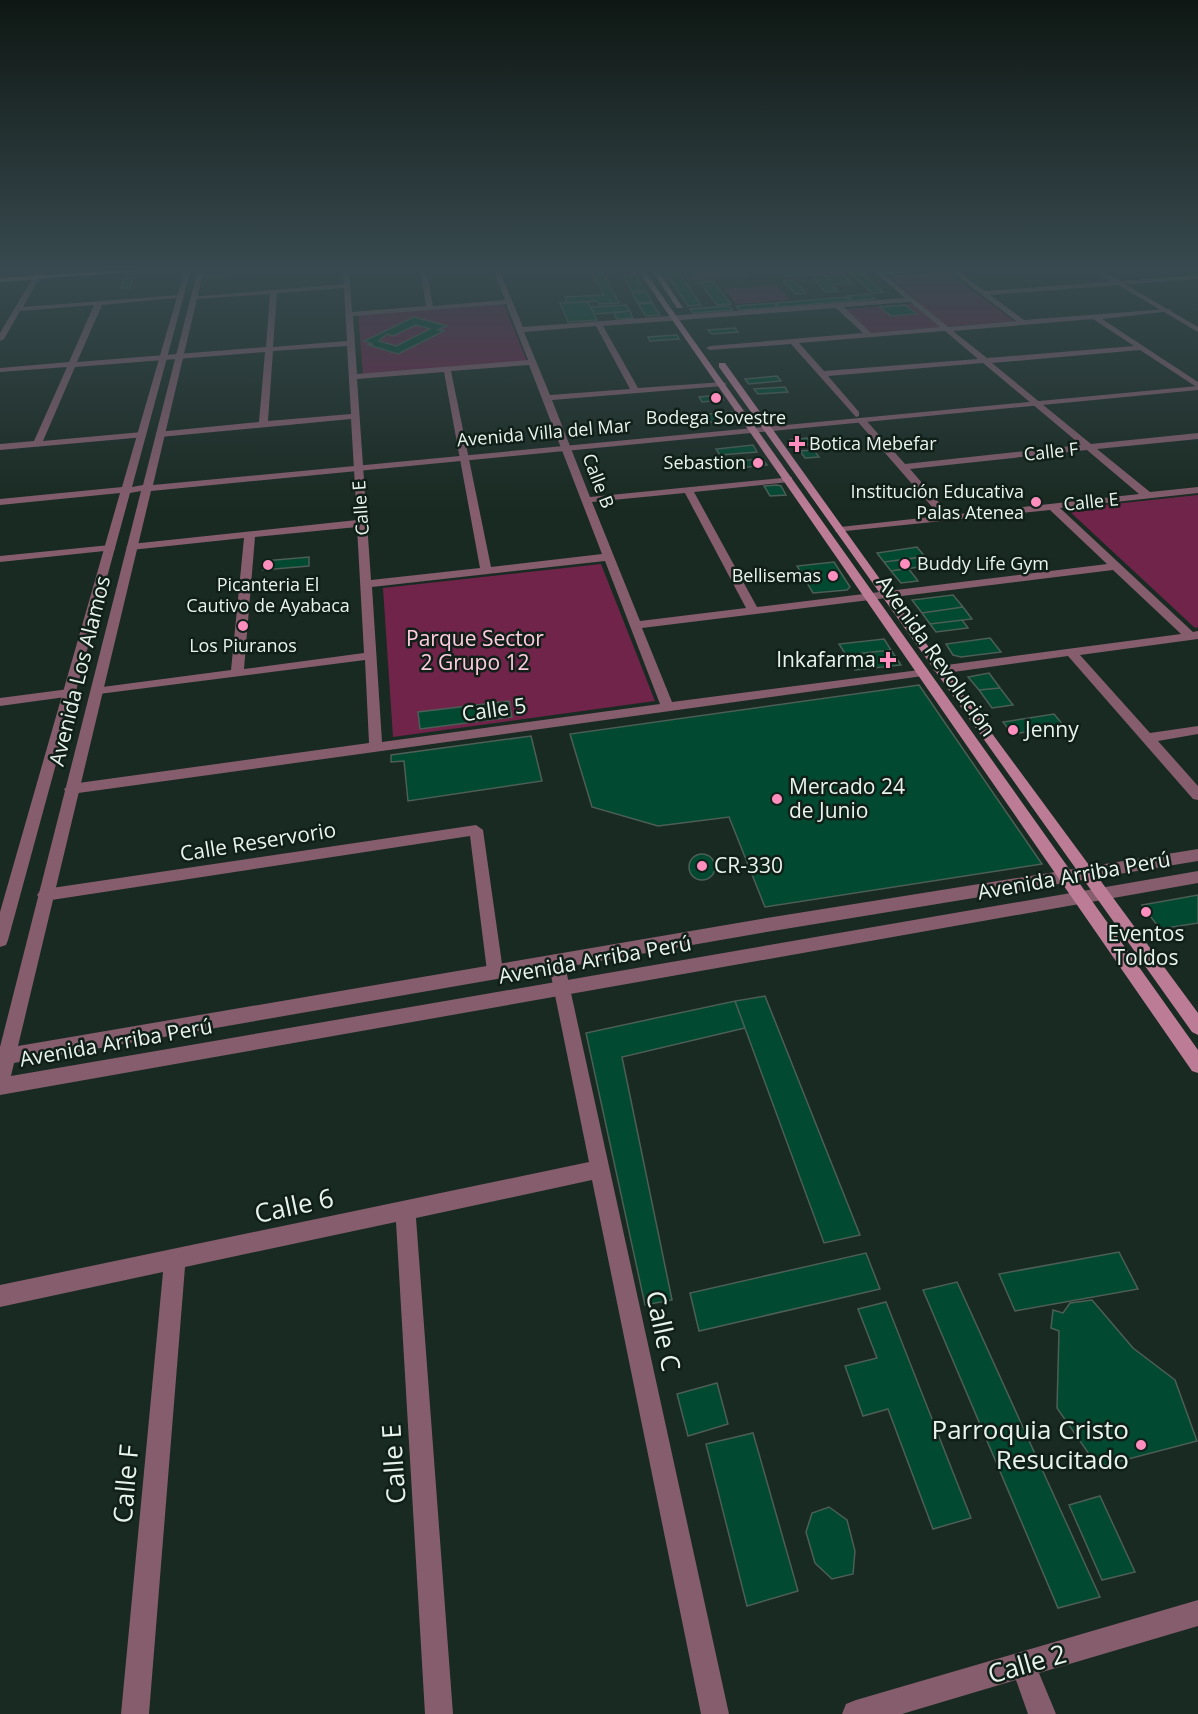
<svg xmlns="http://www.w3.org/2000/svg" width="1198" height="1714" font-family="'Open Sans',sans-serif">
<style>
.green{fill:#702449}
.building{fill:#024932;stroke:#4c5e55;stroke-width:1.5;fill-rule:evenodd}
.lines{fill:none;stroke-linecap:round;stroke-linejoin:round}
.minor{fill:#855d6d;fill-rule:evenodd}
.tertiary{fill:#855d6d;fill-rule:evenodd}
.secondary{fill:#bc7c96;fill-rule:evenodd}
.primary{fill:#e693b5;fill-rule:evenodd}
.poi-dot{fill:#fd8ebe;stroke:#102019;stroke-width:2}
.labels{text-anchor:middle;stroke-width:5;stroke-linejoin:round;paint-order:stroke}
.far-poi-label{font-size:18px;fill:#e9f3ee;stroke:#102019}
.far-street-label{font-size:18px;fill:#e9f3ee;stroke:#102019}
.park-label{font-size:21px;fill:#ffccdf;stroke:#102019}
.street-label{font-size:21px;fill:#e9f3ee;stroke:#102019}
.poi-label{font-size:21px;fill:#e9f3ee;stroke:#102019;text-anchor:start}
.near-street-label{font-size:26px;fill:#e9f3ee;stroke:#102019}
.near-poi-label{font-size:26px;fill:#e9f3ee;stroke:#102019;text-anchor:end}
</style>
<rect width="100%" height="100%" fill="#192a22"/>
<path class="green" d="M 685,269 L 742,269 L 749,277 L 693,280 Z
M 947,271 L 1014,321 L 871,333 L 846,309 L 920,303 L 888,276 Z
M 776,285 L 790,300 L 736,304 L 724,289 Z
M 504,304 L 527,361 L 363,375 L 358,314 Z
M 1198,495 L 1198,627 L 1195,628 L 1067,509 Z
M 601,564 L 655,701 L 393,737 L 383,588 Z"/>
<path class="building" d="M 663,269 L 676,269 L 701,305 L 688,306 Z
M 841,269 L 844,272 L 786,276 L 782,272 Z
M 846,269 L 858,269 L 883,292 L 872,293 Z
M 602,272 L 619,303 L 599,304 L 597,301 L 567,303 L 565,297 L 604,295 L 592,273 Z
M 227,273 L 226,277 L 205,278 L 206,274 Z
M 635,274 L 644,290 L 632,291 L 623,275 Z
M 823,274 L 838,291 L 825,292 L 811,275 Z
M 844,275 L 852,283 L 835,284 L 827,276 Z
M 133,278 L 130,288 L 121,288 L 124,279 Z
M 793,280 L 806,293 L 796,294 L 783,281 Z
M 713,281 L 731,304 L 717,305 L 699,282 Z
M 646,292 L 652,302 L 637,303 L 632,293 Z
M 869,294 L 875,299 L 853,301 L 847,296 Z
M 845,297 L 851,301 L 779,307 L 776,303 Z
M 588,302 L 597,320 L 568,322 L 560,303 Z
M 652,303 L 660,315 L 646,316 L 638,304 Z
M 774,303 L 778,307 L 739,310 L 736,306 Z
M 626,305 L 630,311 L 594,314 L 591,307 Z
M 905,305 L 917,314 L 891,316 L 880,307 Z
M 729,306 L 733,310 L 693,313 L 690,309 Z
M 630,311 L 633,318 L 617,319 L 614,313 Z
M 414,317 L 447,326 L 438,330 L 444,331 L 398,354 L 368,345 L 372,344 L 364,341 ZM 416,325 L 430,329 L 396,346 L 379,341 L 387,334 L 393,336 Z
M 735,328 L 738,332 L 712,334 L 708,330 Z
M 677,335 L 679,339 L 650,341 L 648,337 Z
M 777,376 L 781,381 L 749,384 L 745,379 Z
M 785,387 L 788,392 L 758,394 L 754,389 Z
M 719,395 L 723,400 L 702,402 L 699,397 Z
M 732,412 L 737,419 L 732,421 L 701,423 L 696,415 Z
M 807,438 L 812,444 L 796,446 L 791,440 Z
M 753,445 L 757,452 L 720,455 L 716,449 Z
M 814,450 L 819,457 L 805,458 L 800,451 Z
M 762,459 L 767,465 L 729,469 L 725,462 Z
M 777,485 L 781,486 L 786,495 L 770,496 L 764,486 Z
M 917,547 L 925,557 L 884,562 L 877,553 Z
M 309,557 L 309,566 L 263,570 L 264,561 Z
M 920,557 L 927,566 L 891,571 L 884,562 Z
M 834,562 L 850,587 L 847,590 L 813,593 L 797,566 Z
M 908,568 L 918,581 L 901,583 L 891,571 Z
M 953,595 L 963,607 L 922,613 L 912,600 Z
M 963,607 L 972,619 L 930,624 L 922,613 Z
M 962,620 L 968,628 L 936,632 L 930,624 Z
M 990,638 L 1001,652 L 961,657 L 953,655 L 946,644 Z
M 884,639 L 891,650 L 846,655 L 839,644 Z
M 891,650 L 901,665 L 855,670 L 846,655 Z
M 989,673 L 1000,688 L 979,690 L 968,677 Z
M 919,685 L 1042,864 L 765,907 L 729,817 L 658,826 L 592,807 L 570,734 Z
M 1000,688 L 1013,705 L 992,708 L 979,690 Z
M 509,701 L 512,717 L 420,729 L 418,712 Z
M 1054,714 L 1064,726 L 1012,734 L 1003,722 Z
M 531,736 L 542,781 L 408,801 L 404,761 L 391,762 L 391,755 Z
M689 867a13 13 0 1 1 26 0a13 13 0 1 1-26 0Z
M 1198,895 L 1198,923 L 1160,929 L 1142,905 Z
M 765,996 L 860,1235 L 824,1243 L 735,1001 Z
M 735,1001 L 745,1028 L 622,1057 L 672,1300 L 645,1305 L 586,1033 Z
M 1119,1252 L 1138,1289 L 1015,1311 L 999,1274 Z
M 866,1253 L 880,1289 L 699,1331 L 690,1293 Z
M 957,1282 L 1100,1597 L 1058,1608 L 923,1290 Z
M 1092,1300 L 1133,1348 L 1175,1380 L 1197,1441 L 1098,1467 L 1057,1408 L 1059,1331 L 1051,1328 L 1053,1310 L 1063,1313 L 1070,1303 Z
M 886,1302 L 971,1518 L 933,1529 L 888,1409 L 863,1416 L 845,1366 L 877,1358 L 858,1309 Z
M 717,1383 L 728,1424 L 688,1436 L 677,1394 Z
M 753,1433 L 798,1591 L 747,1606 L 706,1444 Z
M 1100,1496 L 1135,1572 L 1102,1580 L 1069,1505 Z
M 829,1507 L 847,1520 L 855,1551 L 853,1574 L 832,1579 L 815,1563 L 806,1532 L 812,1513 Z"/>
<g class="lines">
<path class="minor" d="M 38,269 L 44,269 L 23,307 L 180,295 L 184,297 L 102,305 L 77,362 L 266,347 L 270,294 L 194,299 L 190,297 L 344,284 L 343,269 L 349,269 L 352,312 L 426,306 L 420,269 L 426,269 L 433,306 L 505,300 L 493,269 L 499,269 L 523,327 L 905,298 L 871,269 L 938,269 L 885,275 L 948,327 L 1016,321 L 948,269 L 955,269 L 985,291 L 1198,275 L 1198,279 L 990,295 L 1024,320 L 1168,309 L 1172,311 L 1102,319 L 1198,382 L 1198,388 L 1140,350 L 992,363 L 1091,444 L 1198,433 L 1198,439 L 1097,449 L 1150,492 L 1198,487 L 1198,493 L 1060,508 L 1193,632 L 1198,631 L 1198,639 L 1080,655 L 1150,733 L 1198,726 L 1198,734 L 1158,741 L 1198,786 L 1198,800 L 1193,799 L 1068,656 L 939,674 L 933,670 L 939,666 L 1181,634 L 1113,570 L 642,628 L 672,702 L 927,669 L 927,675 L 923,676 L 71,794 L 66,793 L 64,789 L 71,784 L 369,743 L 365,660 L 91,695 L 91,689 L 95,688 L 231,670 L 244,538 L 131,550 L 126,547 L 131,544 L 357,520 L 351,419 L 160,437 L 156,434 L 157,432 L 259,422 L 265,352 L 75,367 L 43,441 L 142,432 L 146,435 L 145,437 L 0,450 L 0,444 L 34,441 L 67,367 L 0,372 L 0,368 L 69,362 L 94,305 L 20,311 L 4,339 L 0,341 L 0,333 ZM 344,288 L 347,341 L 273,347 L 277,293 ZM 910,302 L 940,327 L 871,333 L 844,307 ZM 506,304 L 528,360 L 357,374 L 353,316 ZM 836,308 L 863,333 L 710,346 L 706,348 L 710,350 L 791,344 L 856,417 L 859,416 L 859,412 L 828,376 L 983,363 L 1081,445 L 905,464 L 864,418 L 858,418 L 858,422 L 940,516 L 840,527 L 835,530 L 836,532 L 1050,510 L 1107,564 L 757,607 L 694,492 L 789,482 L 792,481 L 792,477 L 590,497 L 552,400 L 723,386 L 727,384 L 723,382 L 638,388 L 603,326 ZM 1093,319 L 1134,346 L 987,358 L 953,331 ZM 596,326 L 630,389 L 550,395 L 524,332 ZM 945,331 L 978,359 L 824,371 L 799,343 ZM 347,346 L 351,414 L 268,421 L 273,351 ZM 529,365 L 602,554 L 491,567 L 451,371 ZM 444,372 L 480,568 L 371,580 L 357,379 ZM 1087,450 L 1139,494 L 950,515 L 910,469 ZM 685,493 L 746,608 L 640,621 L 592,502 ZM 357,527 L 364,653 L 244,669 L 255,537 ZM 605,561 L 660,704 L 382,742 L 372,587 Z
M 110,545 L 115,548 L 114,550 L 0,562 L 0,556 Z
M 69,689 L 73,690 L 73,696 L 0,706 L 0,698 Z
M 476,825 L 483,830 L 503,971 L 501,976 L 495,978 L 489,976 L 487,971 L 470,836 L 45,901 L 40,899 L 37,895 L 40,891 L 45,889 Z
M 556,954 L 562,956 L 564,961 L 729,1714 L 701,1714 L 592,1180 L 416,1218 L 453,1714 L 425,1714 L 396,1222 L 185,1267 L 149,1714 L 121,1714 L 163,1272 L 0,1307 L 0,1285 L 589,1162 L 548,961 L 550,956 Z
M 1198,1600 L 1198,1626 L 1039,1673 L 1056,1714 L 1028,1714 L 1016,1680 L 902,1714 L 842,1714 L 846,1704 L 856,1700 Z"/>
<path class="tertiary" d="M 185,269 L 191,269 L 132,487 L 143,485 L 198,269 L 204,269 L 153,485 L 1198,386 L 1198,390 L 151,491 L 18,1046 L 761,919 L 1198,849 L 1198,861 L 761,933 L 14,1063 L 11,1076 L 1198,871 L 1198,883 L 0,1095 L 0,1047 L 141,491 L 130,493 L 8,940 L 6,945 L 0,947 L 0,912 L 120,493 L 0,505 L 0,499 L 122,487 Z
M 1091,269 L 1099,269 L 1198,327 L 1198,332 Z"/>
<path class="secondary" d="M 637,269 L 643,269 L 1198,1050 L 1198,1073 L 1192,1071 Z
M 651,269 L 657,269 L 683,308 L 677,308 Z
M 719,363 L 725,363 L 943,667 L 1198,1013 L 1198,1035 L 1192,1032 L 719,367 Z"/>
<path class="primary" d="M 135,269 L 170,269 L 0,282 L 0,278 Z"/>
</g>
<linearGradient id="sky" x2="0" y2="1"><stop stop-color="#0e1713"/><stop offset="0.53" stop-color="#384a4f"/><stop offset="1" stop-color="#384a4f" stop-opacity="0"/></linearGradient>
<rect width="1198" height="509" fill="url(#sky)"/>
<g class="poi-dot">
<circle cx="716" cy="398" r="6"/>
<path d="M794 435h6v6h6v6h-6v6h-6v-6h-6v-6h6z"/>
<circle cx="758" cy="463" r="6"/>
<circle cx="1036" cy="502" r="6"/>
<circle cx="905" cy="564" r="6"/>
<circle cx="268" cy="565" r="6"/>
<circle cx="833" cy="576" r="6"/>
<circle cx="243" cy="626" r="6"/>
<path d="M885 651h6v6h6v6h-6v6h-6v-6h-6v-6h6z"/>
<circle cx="1013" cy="730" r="6"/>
<circle cx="777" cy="799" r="6"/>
<circle cx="702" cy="866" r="6"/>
<circle cx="1146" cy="912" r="6"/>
<circle cx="1141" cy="1445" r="6"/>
</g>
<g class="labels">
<g class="far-poi-label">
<text x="716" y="424">Bodega Sovestre</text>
<text x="809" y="450" text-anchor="start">Botica Mebefar</text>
<text x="746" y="469" text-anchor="end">Sebastion</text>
<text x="1024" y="498" text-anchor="end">Institución Educativa<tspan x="1024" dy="21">Palas Atenea</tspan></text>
<text x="917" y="570" text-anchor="start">Buddy Life Gym</text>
<text x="821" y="582" text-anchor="end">Bellisemas</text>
<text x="268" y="591">Picanteria El<tspan x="268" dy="21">Cautivo de Ayabaca</tspan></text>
<text x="243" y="652">Los Piuranos</text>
</g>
<g class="far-street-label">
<text transform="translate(544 433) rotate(-5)" y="6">Avenida Villa del Mar</text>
<text transform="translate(1051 452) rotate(-6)" y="6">Calle F</text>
<text transform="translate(598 481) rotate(69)" y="6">Calle B</text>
<text transform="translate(1091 502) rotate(-6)" y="6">Calle E</text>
<text transform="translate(361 508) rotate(-94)" y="6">Calle E</text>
</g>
<g class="park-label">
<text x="475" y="646">Parque Sector<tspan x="475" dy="24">2 Grupo 12</tspan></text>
</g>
<g class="street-label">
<text transform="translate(936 656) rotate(55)" y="7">Avenida Revolución</text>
<text transform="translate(80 671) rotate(-76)" y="7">Avenida Los Alamos</text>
<text transform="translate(494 710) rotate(-8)" y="7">Calle 5</text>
<text transform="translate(258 842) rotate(-9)" y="7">Calle Reservorio</text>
<text transform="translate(1074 876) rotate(-10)" y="7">Avenida Arriba Perú</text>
<text transform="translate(595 960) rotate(-10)" y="7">Avenida Arriba Perú</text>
<text transform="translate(116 1043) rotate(-10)" y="7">Avenida Arriba Perú</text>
</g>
<g class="poi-label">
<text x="876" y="667" text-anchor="end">Inkafarma</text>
<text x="1025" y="737">Jenny</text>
<text x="789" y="794">Mercado 24<tspan x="789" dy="24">de Junio</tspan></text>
<text x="714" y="873">CR-330</text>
<text x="1146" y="941" text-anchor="middle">Eventos<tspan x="1146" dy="24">Toldos</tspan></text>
</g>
<g class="near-street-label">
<text transform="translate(294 1206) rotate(-12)" y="9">Calle 6</text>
<text transform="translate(663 1331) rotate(78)" y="9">Calle C</text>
<text transform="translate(394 1464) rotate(-94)" y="9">Calle E</text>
<text transform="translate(126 1484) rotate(-85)" y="9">Calle F</text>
<text transform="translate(1027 1664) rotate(-16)" y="9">Calle 2</text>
</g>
<g class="near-poi-label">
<text x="1129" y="1439">Parroquia Cristo<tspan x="1129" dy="30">Resucitado</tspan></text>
</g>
</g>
</svg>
